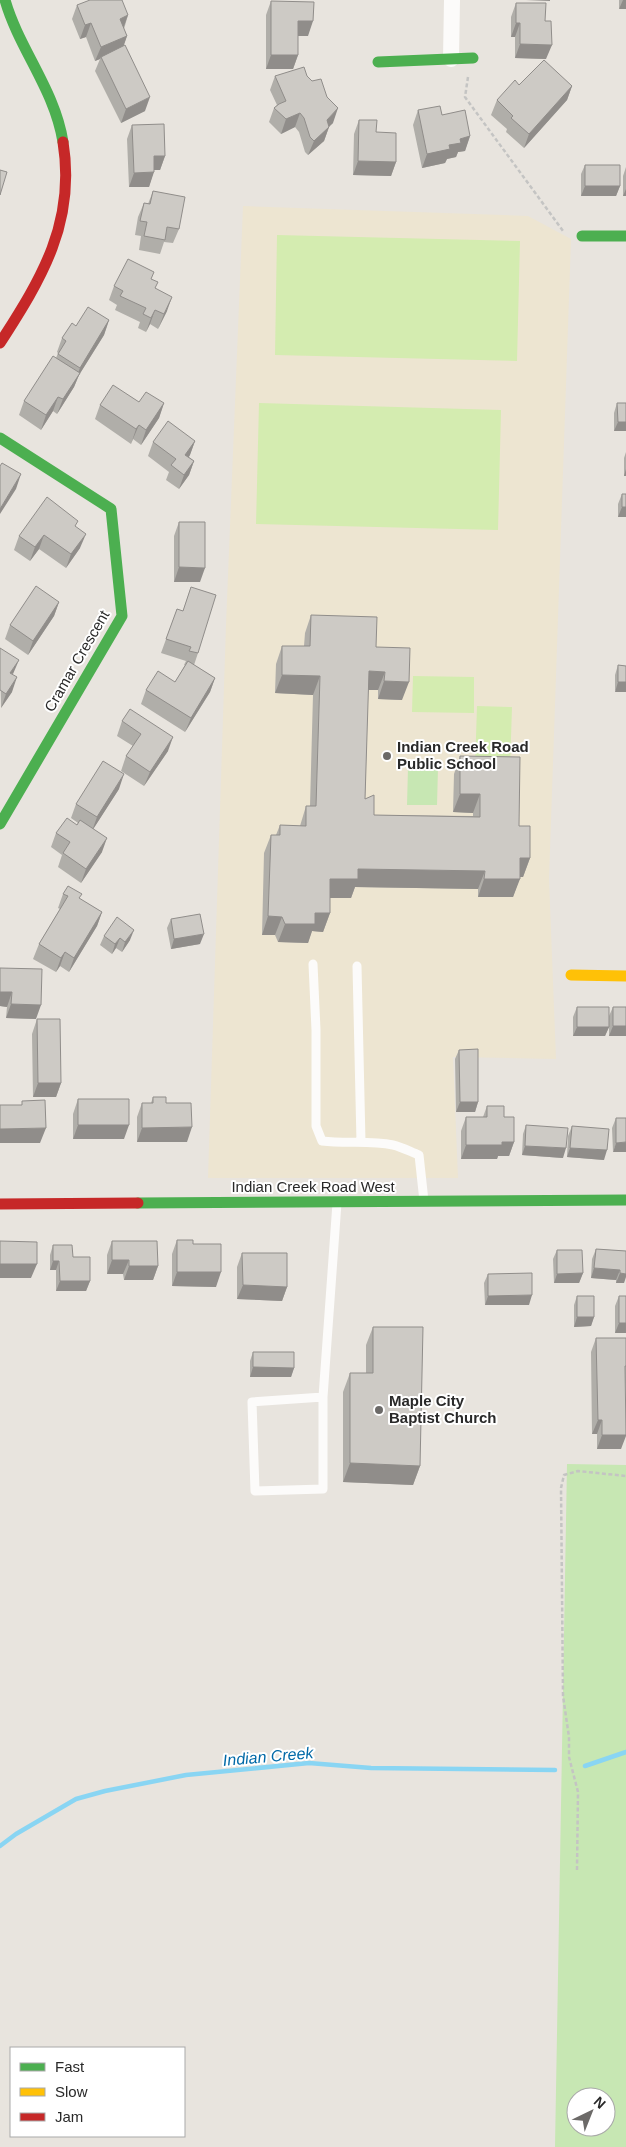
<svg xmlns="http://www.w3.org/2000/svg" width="626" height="2147" font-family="Arial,sans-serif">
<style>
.education{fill:#ede5d1}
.green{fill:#c7e7b3;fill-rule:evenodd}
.pitch{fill:#d4ecb0}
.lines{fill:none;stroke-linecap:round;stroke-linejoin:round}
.stream{stroke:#89d5f3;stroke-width:4.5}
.path{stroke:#c4c4c3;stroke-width:2.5;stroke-dasharray:4 2.5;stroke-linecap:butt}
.lane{stroke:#fcfbfa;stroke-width:9}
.street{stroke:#fcfbfa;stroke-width:16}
.fast{stroke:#4caf50;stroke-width:11}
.slow{stroke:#ffc107;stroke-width:11}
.jam{stroke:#c62828;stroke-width:11}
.wall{fill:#b0aea9}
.shaded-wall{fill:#908d8a}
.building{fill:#cdcac5;stroke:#908d8a}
.poi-dot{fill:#6c6a68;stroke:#fff;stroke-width:2}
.labels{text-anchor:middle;stroke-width:4;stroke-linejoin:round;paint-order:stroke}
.street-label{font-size:15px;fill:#292929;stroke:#fff}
.poi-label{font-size:15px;font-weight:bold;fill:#292929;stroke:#fff;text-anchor:start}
.water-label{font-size:16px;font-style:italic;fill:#0069a7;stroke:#fff}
</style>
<rect width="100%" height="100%" fill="#e8e4de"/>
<path class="education" d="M 243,206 L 528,216 L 571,239 L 549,879 L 556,1059 L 453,1057 L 458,1178 L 208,1178 L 226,625 Z"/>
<path class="green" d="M 408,768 L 438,768 L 437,805 L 407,805 Z
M 567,1464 L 626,1465 L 626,2147 L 555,2147 ZM 576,2097 L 606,2097 L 606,2127 L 576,2127 Z"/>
<path class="pitch" d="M 277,235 L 520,241 L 517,361 L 275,355 Z
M 259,403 L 501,410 L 498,530 L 256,524 Z
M 413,676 L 474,677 L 474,713 L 412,712 Z
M 477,706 L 512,707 L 510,769 L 475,768 Z"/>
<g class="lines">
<path class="stream" d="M 585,1766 L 626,1752
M 0,1846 L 16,1834 L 76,1799 L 105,1791 L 186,1775 L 309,1763 L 371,1768 L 555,1770"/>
<path class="path" d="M 468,77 L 465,97 L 563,231
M 577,1870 L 578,1792 L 569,1757 L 569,1737 L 563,1696 L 561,1488 L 564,1475 L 578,1471 L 626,1476"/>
<path class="lane" d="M 313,964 L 316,1030 L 316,1126 L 322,1141 C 346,1144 370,1140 393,1145 C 402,1147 411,1152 419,1155 L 424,1201
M 357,966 L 361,1142
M 323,1397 L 252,1402 L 255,1491 L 323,1489 L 323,1397 L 337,1203"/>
<path class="street" d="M 451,59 L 452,0"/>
<path class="fast" d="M 5,0 C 19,49 55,90 63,142
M 378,62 L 473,58
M 582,236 L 626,236
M 0,438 L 111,509 L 122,616 L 0,824
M 138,1203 L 626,1200"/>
<path class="slow" d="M 571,975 L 626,976"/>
<path class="jam" d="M 0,343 C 42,278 76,222 63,142
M 0,1204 L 138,1203"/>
</g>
<path class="wall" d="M 619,0 L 626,0 L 619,9 Z
M 271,1 L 308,36 L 298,36 L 298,55 L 293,69 L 266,69 L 266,15 Z
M 516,3 L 546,59 L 515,58 L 515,37 L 511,37 L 511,17 Z
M 77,5 L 128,15 L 124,29 L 127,36 L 123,46 L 145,111 L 121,123 L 95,71 L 100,59 L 95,61 L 86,37 L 80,39 L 72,19 Z
M 275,76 L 333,123 L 329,127 L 324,141 L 308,155 L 305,152 L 299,132 L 295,127 L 281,134 L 269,122 L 274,108 L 277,105 L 270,90 Z
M 519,85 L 572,86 L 567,100 L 524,148 L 506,132 L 507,129 L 491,115 L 497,100 Z
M 418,110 L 442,115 L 470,136 L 465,151 L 458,152 L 456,157 L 447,159 L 445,163 L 422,168 L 413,125 Z
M 359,120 L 396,162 L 391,176 L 353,175 L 354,134 Z
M 132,125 L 165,156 L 160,170 L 154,170 L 149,187 L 129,187 L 127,139 Z
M 585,165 L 620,186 L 616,196 L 581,196 L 581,174 Z
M 626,167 L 626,196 L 623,196 L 623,176 Z
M 153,191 L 179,229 L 173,243 L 164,242 L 160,254 L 139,250 L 141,236 L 135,235 L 138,217 L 144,203 L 148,204 Z
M 151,279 L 167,311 L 158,329 L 150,324 L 146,332 L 138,328 L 140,322 L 115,310 L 117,305 L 109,300 L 114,286 Z
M 109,320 L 104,335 L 79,375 L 74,387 L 57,414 L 53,411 L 41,430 L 19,415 L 24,401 L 56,358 L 58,353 L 57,352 L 62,338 L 76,326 Z
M 139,402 L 164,403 L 159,418 L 141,445 L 133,439 L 131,444 L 95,419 L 100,405 Z
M 617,403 L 626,431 L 614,431 L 614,413 Z
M 195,441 L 189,457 L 194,461 L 189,475 L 179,489 L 166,480 L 169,472 L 148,456 L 153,442 Z
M 626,452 L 626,476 L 624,476 L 624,458 Z
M 622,494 L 626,494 L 626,517 L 618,517 L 618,504 Z
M 179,522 L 200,582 L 174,582 L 174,536 Z
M 76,527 L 80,548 L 66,568 L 39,549 L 30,561 L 14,550 L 19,536 Z
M 191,587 L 198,653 L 194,665 L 215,678 L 210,692 L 185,732 L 141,704 L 146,690 L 175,682 L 185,665 L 184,665 L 186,661 L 161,653 L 177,609 L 183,611 Z
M 59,602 L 54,616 L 28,655 L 5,639 L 10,625 Z
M 311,615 L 376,647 L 402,700 L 378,699 L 378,690 L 368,690 L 365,799 L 374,815 L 473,816 L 473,813 L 453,812 L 454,774 L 460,756 L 519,826 L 530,858 L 523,877 L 520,877 L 513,897 L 478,897 L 478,889 L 355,887 L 351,898 L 330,898 L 330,913 L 323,932 L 312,931 L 308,943 L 278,942 L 275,935 L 262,935 L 264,853 L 271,835 L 276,835 L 280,825 L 300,826 L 306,806 L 310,806 L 313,695 L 275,693 L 276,664 L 282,646 L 304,646 L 305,633 Z
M 0,648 L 13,675 L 12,692 L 1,708 Z
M 618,665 L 626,666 L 615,692 L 615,675 Z
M 122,721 L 168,751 L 144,786 L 121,771 L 126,756 L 133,746 L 117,736 Z
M 119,789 L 93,829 L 102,852 L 81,883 L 58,867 L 62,855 L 51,847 L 56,833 L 77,825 L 78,823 L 71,818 L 76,804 Z
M 63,894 L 80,899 L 102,912 L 97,926 L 69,972 L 60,966 L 56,972 L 33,959 L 39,944 L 60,909 L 58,908 Z
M 171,919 L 200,944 L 171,949 L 167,928 Z
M 104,936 L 130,940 L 122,952 L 116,948 L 112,954 L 100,945 Z
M 0,968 L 36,1019 L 6,1018 L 7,1007 L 0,1006 Z
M 577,1007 L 609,1027 L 605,1036 L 573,1036 L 573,1017 Z
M 613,1007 L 626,1007 L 626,1036 L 609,1036 L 609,1016 Z
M 37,1019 L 61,1083 L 56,1097 L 33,1097 L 32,1034 Z
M 459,1050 L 478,1102 L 475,1112 L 456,1112 L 455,1059 Z
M 153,1097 L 166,1103 L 187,1142 L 137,1142 L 137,1117 L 142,1103 L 151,1103 Z
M 78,1099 L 124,1139 L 73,1139 L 73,1114 Z
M 487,1106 L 514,1142 L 509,1156 L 498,1156 L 497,1159 L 461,1159 L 461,1131 L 466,1117 L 483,1117 Z
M 616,1118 L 626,1118 L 613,1152 L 612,1128 Z
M 526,1125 L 563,1158 L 522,1155 L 523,1134 Z
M 572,1126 L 604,1160 L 567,1157 L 568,1136 Z
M 177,1240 L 193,1244 L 216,1287 L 172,1286 L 172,1254 Z
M 112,1241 L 158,1266 L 153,1280 L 124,1280 L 123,1274 L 107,1274 L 107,1255 Z
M 53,1245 L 73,1257 L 90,1281 L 86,1291 L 56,1291 L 56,1270 L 50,1270 L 50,1255 Z
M 596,1249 L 626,1251 L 624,1283 L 616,1283 L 616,1280 L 591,1278 L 592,1259 Z
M 557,1250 L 583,1273 L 579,1283 L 554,1283 L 553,1259 Z
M 242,1253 L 287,1287 L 282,1301 L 237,1299 L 237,1267 Z
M 488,1274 L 529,1305 L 485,1305 L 484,1283 Z
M 577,1296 L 594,1317 L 591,1326 L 574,1327 L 574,1305 Z
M 619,1296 L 626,1333 L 615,1333 L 615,1306 Z
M 373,1327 L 420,1466 L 413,1485 L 343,1482 L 343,1392 L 350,1373 L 366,1373 L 366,1345 Z
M 596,1338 L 626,1338 L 626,1380 L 621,1449 L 597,1449 L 597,1434 L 592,1434 L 591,1352 Z
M 253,1352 L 294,1368 L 291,1377 L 250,1377 L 250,1361 Z"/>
<path class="shaded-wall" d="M 526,0 L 550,0 L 550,1 Z
M 623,0 L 626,0 L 626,9 L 619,9 Z
M 128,15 L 123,29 L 120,19 Z
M 298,21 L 313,21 L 308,36 L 293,36 Z
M 91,23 L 86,37 L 80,39 L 85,25 Z
M 516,23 L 520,23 L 515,37 L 511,37 Z
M 127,36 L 122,51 L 101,57 L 100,59 L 95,61 L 101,47 Z
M 520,44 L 552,45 L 546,59 L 515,58 Z
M 271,55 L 298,55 L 293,69 L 266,69 Z
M 572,86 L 567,100 L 524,148 L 529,134 Z
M 150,97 L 145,111 L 121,123 L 126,109 Z
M 338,108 L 333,123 L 323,132 L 329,127 L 324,141 L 308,155 L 314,141 L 327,120 Z
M 300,113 L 295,127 L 281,134 L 286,119 Z
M 470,136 L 465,151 L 458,152 L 456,157 L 447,159 L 445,163 L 422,168 L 427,154 L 449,145 L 460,139 Z
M 154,156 L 165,156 L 160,170 L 148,170 Z
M 358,161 L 396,162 L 391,176 L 353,175 Z
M 154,172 L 149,187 L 129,187 L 134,173 Z
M 585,186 L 620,186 L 616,196 L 581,196 Z
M 626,189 L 626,196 L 623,196 Z
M 172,297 L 167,311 L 158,329 L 164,314 Z
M 155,310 L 150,324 L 146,332 L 151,318 Z
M 109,320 L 104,335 L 79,375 L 74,387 L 57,414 L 63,399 L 75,380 L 80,368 Z
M 58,397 L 53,411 L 41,430 L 46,415 Z
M 164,403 L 159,418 L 141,445 L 146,430 Z
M 618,422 L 626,422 L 626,431 L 614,431 Z
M 139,425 L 133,439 L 131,444 L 136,429 Z
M 195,441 L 190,455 L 180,469 L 185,455 Z
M 194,461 L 189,475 L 179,489 L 184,475 Z
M 626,469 L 626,476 L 624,476 Z
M 21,474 L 16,489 L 0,514 L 0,509 Z
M 622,507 L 626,507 L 626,517 L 618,517 Z
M 86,534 L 80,548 L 66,568 L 71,554 Z
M 44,535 L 39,549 L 30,561 L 35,547 Z
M 179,567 L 205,568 L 200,582 L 174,582 Z
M 59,602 L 54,616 L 28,655 L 33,641 Z
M 19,660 L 13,674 L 10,673 Z
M 369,671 L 385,672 L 378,690 L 362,690 Z
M 282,675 L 320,676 L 313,695 L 275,693 Z
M 17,677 L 12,692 L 1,708 L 6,694 Z
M 215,678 L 210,692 L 185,732 L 191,718 Z
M 384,681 L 409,682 L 402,700 L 378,699 Z
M 618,682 L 626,682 L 626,692 L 615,692 Z
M 173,737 L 168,751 L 144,786 L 150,772 Z
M 124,774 L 119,789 L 92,831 L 97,817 Z
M 460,794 L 480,794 L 473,813 L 453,812 Z
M 107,838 L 102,852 L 81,883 L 86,869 Z
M 520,858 L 530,858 L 523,877 L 513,877 Z
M 358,869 L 485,871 L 478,889 L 355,887 L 351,898 L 324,898 L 330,879 Z
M 484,879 L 520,879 L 513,897 L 478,897 Z
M 102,912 L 97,926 L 69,972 L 74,958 Z
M 315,913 L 330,913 L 323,932 L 312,931 L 308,943 L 278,942 L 285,924 Z
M 268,916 L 282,917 L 275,935 L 262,935 Z
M 134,930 L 130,940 L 122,952 L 125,942 Z
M 204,934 L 200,944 L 171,949 L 174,939 Z
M 120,938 L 116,948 L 112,954 L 115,944 Z
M 65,952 L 60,966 L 56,972 L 61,958 Z
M 0,992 L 12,992 L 7,1007 L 0,1006 Z
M 11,1004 L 41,1005 L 36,1019 L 6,1018 Z
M 613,1026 L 626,1026 L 626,1036 L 609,1036 Z
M 577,1027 L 609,1027 L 605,1036 L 573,1036 Z
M 38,1083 L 61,1083 L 56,1097 L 33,1097 Z
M 460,1102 L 478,1102 L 475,1112 L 456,1112 Z
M 78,1125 L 129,1125 L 124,1139 L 73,1139 Z
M 192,1127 L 187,1142 L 137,1142 L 142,1128 Z
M 46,1128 L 40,1143 L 0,1143 L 0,1129 Z
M 502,1142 L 514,1142 L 509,1156 L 498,1156 L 497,1159 L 461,1159 L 466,1145 Z
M 626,1142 L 626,1152 L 613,1152 L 616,1143 Z
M 525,1146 L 566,1148 L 563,1158 L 522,1155 Z
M 570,1148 L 607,1150 L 604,1160 L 567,1157 Z
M 112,1260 L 129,1260 L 123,1274 L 107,1274 Z
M 53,1261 L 59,1261 L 56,1270 L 50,1270 Z
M 0,1264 L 37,1264 L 31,1278 L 0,1278 Z
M 129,1266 L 158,1266 L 153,1280 L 124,1280 Z
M 594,1268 L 620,1270 L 616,1280 L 591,1278 Z
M 177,1272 L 221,1272 L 216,1287 L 172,1286 Z
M 583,1273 L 579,1283 L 554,1283 L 557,1274 Z
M 620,1273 L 626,1274 L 626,1277 L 624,1283 L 616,1283 Z
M 60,1281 L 90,1281 L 86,1291 L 56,1291 Z
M 243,1285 L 287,1287 L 282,1301 L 237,1299 Z
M 532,1295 L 529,1305 L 485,1305 L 488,1296 Z
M 577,1317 L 594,1317 L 591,1326 L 574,1327 Z
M 619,1323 L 626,1323 L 626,1333 L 615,1333 Z
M 253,1367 L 294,1368 L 291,1377 L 250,1377 Z
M 598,1420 L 602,1420 L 597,1434 L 592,1434 Z
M 602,1435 L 626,1435 L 626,1436 L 621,1449 L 597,1449 Z
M 350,1463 L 420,1466 L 413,1485 L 343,1482 Z"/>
<path class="building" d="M 90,0 L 122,0 L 128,15 L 120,19 L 127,36 L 101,47 L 91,23 L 85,25 L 77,5 Z
M 271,1 L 314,2 L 313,21 L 298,21 L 298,55 L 271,55 Z
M 516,3 L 546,3 L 545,21 L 551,21 L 552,45 L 520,44 L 520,23 L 516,23 Z
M 125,45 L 150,97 L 126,109 L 101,57 Z
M 544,60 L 572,86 L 529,134 L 511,118 L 513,116 L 497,100 L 515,80 L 519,85 Z
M 304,67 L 307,76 L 312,81 L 321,79 L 327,97 L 338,108 L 327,120 L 329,127 L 314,141 L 310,137 L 304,118 L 300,113 L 286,119 L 274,108 L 279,104 L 286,101 L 275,76 Z
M 440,106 L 442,115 L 465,110 L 470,136 L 460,139 L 461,143 L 449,145 L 450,149 L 427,154 L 418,110 Z
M 359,120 L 377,120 L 376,132 L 396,133 L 396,162 L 358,161 Z
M 164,124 L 165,156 L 154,156 L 154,172 L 134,173 L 132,125 Z
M 585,165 L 620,165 L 620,186 L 585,186 Z
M 0,170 L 7,172 L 0,195 Z
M 153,191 L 185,197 L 179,229 L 167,227 L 165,240 L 144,236 L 147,222 L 140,221 L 144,203 L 150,204 Z
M 128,259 L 154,272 L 151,279 L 158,282 L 155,288 L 172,297 L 164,314 L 155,310 L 151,318 L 143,314 L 146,308 L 120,296 L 123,291 L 114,286 Z
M 88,307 L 109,320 L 80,368 L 58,354 L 66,341 L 62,338 L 72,323 L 76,326 Z
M 53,356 L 80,373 L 63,399 L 58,397 L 46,415 L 24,401 Z
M 113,385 L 139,402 L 146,392 L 164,403 L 146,430 L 139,425 L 136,429 L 100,405 Z
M 617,403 L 626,403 L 626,422 L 618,422 Z
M 168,421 L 195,441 L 185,455 L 194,461 L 184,475 L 171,465 L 176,459 L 153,442 Z
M 2,463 L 21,474 L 0,509 L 0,466 Z
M 622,494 L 626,494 L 626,507 L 622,507 Z
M 47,497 L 78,521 L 75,526 L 86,534 L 71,554 L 44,535 L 35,547 L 19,536 Z
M 179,522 L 205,522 L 205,568 L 179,567 Z
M 36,586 L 59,602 L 33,641 L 10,625 Z
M 191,587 L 216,595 L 198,653 L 189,651 L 191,647 L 166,639 L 177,609 L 183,611 Z
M 311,615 L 377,617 L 376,647 L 410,648 L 409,682 L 384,681 L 385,672 L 369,671 L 365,799 L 374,795 L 374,815 L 480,817 L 480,794 L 460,794 L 460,756 L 520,757 L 519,826 L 530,826 L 530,858 L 520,858 L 520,879 L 484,879 L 485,871 L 358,869 L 358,879 L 330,879 L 330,913 L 315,913 L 315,924 L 285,924 L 282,917 L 268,916 L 271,835 L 280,835 L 280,825 L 306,826 L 306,806 L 316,806 L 320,676 L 282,675 L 282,646 L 310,646 Z
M 0,648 L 19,660 L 10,673 L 17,677 L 6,694 L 0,690 Z
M 188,661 L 215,678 L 191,718 L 146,690 L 158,671 L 175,682 Z
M 618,665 L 626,666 L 626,682 L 618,682 Z
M 130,709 L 173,737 L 150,772 L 126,756 L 141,734 L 122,721 Z
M 103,761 L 124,774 L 97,817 L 76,804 Z
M 67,818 L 77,825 L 80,820 L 107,838 L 86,869 L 63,853 L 70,842 L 56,833 Z
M 68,886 L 82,894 L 79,898 L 102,912 L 74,958 L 65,952 L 61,958 L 39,944 L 68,896 L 63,894 Z
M 200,914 L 204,934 L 174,939 L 171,919 Z
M 117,917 L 134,930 L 125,942 L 120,938 L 115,944 L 104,936 Z
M 0,968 L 42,969 L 41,1005 L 11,1004 L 12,992 L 0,992 Z
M 577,1007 L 609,1007 L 609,1027 L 577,1027 Z
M 613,1007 L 626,1007 L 626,1026 L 613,1026 Z
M 37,1019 L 60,1019 L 61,1083 L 38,1083 Z
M 478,1049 L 478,1102 L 460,1102 L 459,1050 Z
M 153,1097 L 166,1097 L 166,1103 L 191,1103 L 192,1127 L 142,1128 L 142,1103 L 153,1103 Z
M 78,1099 L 129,1099 L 129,1125 L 78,1125 Z
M 45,1100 L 46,1128 L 0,1129 L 0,1105 L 22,1105 L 22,1101 Z
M 487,1106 L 504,1106 L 504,1117 L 514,1117 L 514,1142 L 502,1142 L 502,1145 L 466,1145 L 466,1117 L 487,1117 Z
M 616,1118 L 626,1118 L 626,1142 L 616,1143 Z
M 526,1125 L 568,1128 L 566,1148 L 525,1146 Z
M 572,1126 L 609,1129 L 607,1150 L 570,1148 Z
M 177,1240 L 193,1240 L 193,1244 L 221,1244 L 221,1272 L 177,1272 Z
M 0,1241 L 37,1242 L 37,1264 L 0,1264 Z
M 112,1241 L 157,1241 L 158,1266 L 129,1266 L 129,1260 L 112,1260 Z
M 53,1245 L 72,1245 L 73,1257 L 90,1257 L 90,1281 L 60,1281 L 59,1261 L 53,1261 Z
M 596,1249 L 626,1251 L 626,1274 L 620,1273 L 620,1270 L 594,1268 Z
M 557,1250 L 582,1250 L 583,1273 L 557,1274 Z
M 242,1253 L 287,1253 L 287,1287 L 243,1285 Z
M 532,1273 L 532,1295 L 488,1296 L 488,1274 Z
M 577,1296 L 594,1296 L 594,1317 L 577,1317 Z
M 619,1296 L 626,1296 L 626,1323 L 619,1323 Z
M 373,1327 L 423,1327 L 420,1466 L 350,1463 L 350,1373 L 373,1373 Z
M 596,1338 L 626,1338 L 626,1366 L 625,1366 L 626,1435 L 602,1435 L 602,1420 L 598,1420 Z
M 253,1352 L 294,1352 L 294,1368 L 253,1367 Z"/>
<g class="poi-dot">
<circle cx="387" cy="756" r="5"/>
<circle cx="379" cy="1410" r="5"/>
</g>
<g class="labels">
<g class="street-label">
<text transform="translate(77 661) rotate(-60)" y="5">Cramar Crescent</text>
<text x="313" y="1192">Indian Creek Road West</text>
</g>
<g class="poi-label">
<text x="397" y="752">Indian Creek Road<tspan x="397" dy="17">Public School</tspan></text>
<text x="389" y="1406">Maple City<tspan x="389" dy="17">Baptist Church</tspan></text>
</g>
<g class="water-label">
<text transform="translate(268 1756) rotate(-5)" y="6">Indian Creek</text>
</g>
</g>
<rect x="10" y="2047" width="175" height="90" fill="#ffffff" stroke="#a9a9a9"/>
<rect x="20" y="2063" width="25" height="8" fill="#4caf50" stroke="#a9a9a9"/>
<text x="55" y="2072" font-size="15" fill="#292929">Fast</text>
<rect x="20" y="2088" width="25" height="8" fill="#ffc107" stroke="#a9a9a9"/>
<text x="55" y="2097" font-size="15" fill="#292929">Slow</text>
<rect x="20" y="2113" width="25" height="8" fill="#c62828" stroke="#a9a9a9"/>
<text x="55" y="2122" font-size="15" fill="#292929">Jam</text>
<g transform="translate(591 2112) rotate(43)"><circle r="24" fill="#ffffff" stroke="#a9a9a9"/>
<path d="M0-4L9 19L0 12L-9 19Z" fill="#6c6a68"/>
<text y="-8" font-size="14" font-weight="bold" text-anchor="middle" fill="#292929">N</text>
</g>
</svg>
